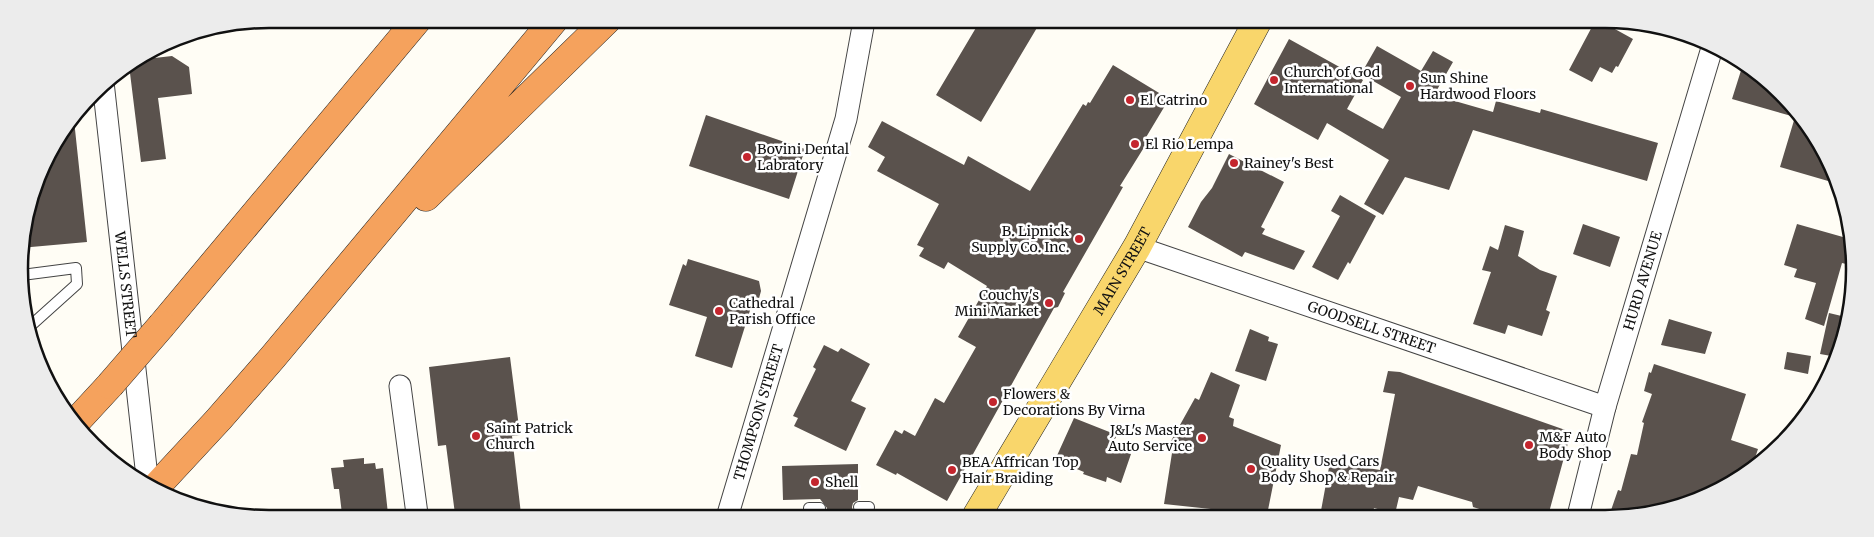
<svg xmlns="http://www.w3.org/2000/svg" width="1874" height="537" font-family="Merriweather,serif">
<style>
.building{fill:#5a524d}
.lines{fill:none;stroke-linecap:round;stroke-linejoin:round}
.lane-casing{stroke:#444;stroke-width:12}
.street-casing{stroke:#444;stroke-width:23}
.primary-casing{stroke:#222;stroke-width:29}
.highway-casing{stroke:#222;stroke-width:29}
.lane{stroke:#fff;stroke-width:10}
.street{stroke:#fff;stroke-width:21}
.primary{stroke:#f9d66b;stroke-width:28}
.highway{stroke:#f5a25d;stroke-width:28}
.highway-bridge-casing{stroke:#222;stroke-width:29;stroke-linecap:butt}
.highway-bridge{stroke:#f5a25d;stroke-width:28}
.poi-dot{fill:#c4262e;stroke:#fff;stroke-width:2}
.labels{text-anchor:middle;stroke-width:5;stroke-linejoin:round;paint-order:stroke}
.poi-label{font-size:14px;fill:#111;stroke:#fff;text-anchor:start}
.street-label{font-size:14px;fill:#111;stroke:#fff}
.rim{fill:none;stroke:#111;stroke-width:2.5}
</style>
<rect width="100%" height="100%" fill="#fffdf5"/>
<path class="building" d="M 980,21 L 1041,21 L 981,122 L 936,95 Z
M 1594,23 L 1604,23 L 1633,39 L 1618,67 L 1616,66 L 1612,73 L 1600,67 L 1592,82 L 1569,70 Z
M 1289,39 L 1363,80 L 1347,109 L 1383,129 L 1401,97 L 1361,74 L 1377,46 L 1421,71 L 1433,51 L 1453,62 L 1434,95 L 1493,112 L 1496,101 L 1540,113 L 1541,109 L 1658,143 L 1647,181 L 1473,130 L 1449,190 L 1405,177 L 1383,215 L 1364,204 L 1389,160 L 1327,123 L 1318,140 L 1254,104 Z
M 172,56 L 189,67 L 192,94 L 158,98 L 166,159 L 141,162 L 129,65 L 137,60 Z
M 1744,61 L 1813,130 L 1835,183 L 1780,167 L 1795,117 L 1732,99 Z
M 1113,65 L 1169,99 L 1145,139 L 1148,141 L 1120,186 L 1123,187 L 1063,292 L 1065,293 L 1058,307 L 1054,308 L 947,501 L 897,473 L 896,475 L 876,465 L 895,430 L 902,434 L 904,430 L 915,436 L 935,398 L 944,403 L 976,347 L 958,337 L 987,286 L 948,262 L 944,269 L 919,256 L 924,248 L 917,245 L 939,204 L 877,171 L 885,157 L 868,147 L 882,121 L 964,165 L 968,156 L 1030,191 L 1083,104 L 1086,106 L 1088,102 L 1090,103 Z
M 706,115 L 805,149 L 789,199 L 689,166 Z
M 74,120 L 87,242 L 20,248 L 44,158 Z
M 1229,154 L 1284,182 L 1261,227 L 1265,229 L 1262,234 L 1305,251 L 1294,270 L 1245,252 L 1242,257 L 1188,227 L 1201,202 L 1212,188 Z
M 1340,195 L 1376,216 L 1350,264 L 1348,262 L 1338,280 L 1312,267 L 1340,216 L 1331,211 Z
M 1583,224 L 1620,237 L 1610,267 L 1573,254 Z
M 1797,224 L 1850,239 L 1850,265 L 1842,263 L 1824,326 L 1805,319 L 1816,283 L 1794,277 L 1797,269 L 1784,265 Z
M 1505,225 L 1524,231 L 1518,256 L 1540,270 L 1557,276 L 1546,310 L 1550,312 L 1542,336 L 1508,325 L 1505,334 L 1473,324 L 1491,272 L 1482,270 L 1490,246 L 1498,250 Z
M 688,259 L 759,281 L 761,291 L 758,302 L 752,304 L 732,368 L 695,356 L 707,317 L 669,305 L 683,264 L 686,266 Z
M 1829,313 L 1850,318 L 1837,357 L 1820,354 Z
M 1669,319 L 1712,332 L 1705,354 L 1661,345 Z
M 1250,329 L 1269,337 L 1268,341 L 1278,344 L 1266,381 L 1235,371 Z
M 824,345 L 838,352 L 841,348 L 870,364 L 851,401 L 866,408 L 846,451 L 794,426 L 798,418 L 793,416 L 816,369 L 813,367 Z
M 1787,352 L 1811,356 L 1808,374 L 1784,369 Z
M 510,357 L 520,435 L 512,436 L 521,514 L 455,514 L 446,445 L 438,446 L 429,367 Z
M 1654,364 L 1746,394 L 1731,440 L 1758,449 L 1752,467 L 1716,493 L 1638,516 L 1609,516 L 1618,490 L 1621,491 L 1631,454 L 1637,455 L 1644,423 L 1642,422 L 1652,394 L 1644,391 L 1649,372 L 1651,373 Z
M 1388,371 L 1400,372 L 1571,432 L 1548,516 L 1491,516 L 1492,513 L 1473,507 L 1472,502 L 1418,486 L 1413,500 L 1399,497 L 1395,514 L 1374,508 L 1372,516 L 1320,516 L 1330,462 L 1380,470 L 1395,394 L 1383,392 Z
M 1211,372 L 1240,385 L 1229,417 L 1234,419 L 1233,426 L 1281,445 L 1267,515 L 1164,504 L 1172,453 L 1166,450 L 1195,398 L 1199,400 Z
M 1074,418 L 1117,435 L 1114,441 L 1130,446 L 1128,453 L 1131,454 L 1121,483 L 1107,477 L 1106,482 L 1083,474 L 1084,472 L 1055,460 Z
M 364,458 L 364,464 L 375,463 L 376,469 L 383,468 L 388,514 L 342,514 L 339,489 L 334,489 L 331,468 L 344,467 L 343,460 Z
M 858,464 L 858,500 L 853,503 L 852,507 L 853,511 L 859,515 L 821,515 L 826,512 L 827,508 L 820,499 L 783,500 L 782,466 Z"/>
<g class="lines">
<defs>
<path id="lane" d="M 22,275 L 76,268 L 77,284 L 27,329
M 859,507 L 869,507 L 868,515
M 809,515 L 809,508 L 820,508"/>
<g id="street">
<path id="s1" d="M 103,82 L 148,486"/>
<path id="s2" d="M 1137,247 L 1605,407"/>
<path d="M 400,386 L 417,514"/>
<path id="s3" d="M 728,514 L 846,119 L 864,21"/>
<path id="s4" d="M 1578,516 L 1605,407 L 1712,48"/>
</g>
<g id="primary">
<path id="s5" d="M 977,515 L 1137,247 L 1257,22"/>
</g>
<path id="highway" d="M 426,197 L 607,20
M 162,325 L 418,19
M 74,424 L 110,385
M 154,489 L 219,419 L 273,357 L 554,20"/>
</defs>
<use href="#lane" class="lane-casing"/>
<use href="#street" class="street-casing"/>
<use href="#primary" class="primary-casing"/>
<use href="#highway" class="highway-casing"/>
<use href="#lane" class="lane"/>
<use href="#street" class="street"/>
<use href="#primary" class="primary"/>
<use href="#highway" class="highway"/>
<defs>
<path id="highway-bridge" d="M 110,385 L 162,325"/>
</defs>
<use href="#highway-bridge" class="highway-bridge-casing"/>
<use href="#highway-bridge" class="highway-bridge"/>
</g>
<g class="poi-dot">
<circle cx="1274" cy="80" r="5"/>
<circle cx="1410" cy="86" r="5"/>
<circle cx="1130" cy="100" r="5"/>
<circle cx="1135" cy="144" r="5"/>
<circle cx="747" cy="157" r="5"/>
<circle cx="1234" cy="163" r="5"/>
<circle cx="1079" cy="239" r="5"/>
<circle cx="1049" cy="303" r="5"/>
<circle cx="719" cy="311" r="5"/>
<circle cx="993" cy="402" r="5"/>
<circle cx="476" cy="436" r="5"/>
<circle cx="1202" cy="438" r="5"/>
<circle cx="1529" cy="445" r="5"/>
<circle cx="1251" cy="469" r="5"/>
<circle cx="952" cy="470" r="5"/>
<circle cx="815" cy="482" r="5"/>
</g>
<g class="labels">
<g class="poi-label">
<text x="1284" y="77">Church of God<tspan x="1284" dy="16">International</tspan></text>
<text x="1420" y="83">Sun Shine<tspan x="1420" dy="16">Hardwood Floors</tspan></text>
<text x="1140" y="105">El Catrino</text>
<text x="1145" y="149">El Rio Lempa</text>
<text x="757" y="154">Bovini Dental<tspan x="757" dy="16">Labratory</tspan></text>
<text x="1244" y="168">Rainey's Best</text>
<text x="1069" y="236" text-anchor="end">B. Lipnick<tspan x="1069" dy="16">Supply Co. Inc.</tspan></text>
<text x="1039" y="300" text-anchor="end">Couchy's<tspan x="1039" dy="16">Mini Market</tspan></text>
<text x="729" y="308">Cathedral<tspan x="729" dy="16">Parish Office</tspan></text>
<text x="1003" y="399">Flowers &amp;<tspan x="1003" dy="16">Decorations By Virna</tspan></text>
<text x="486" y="433">Saint Patrick<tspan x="486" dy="16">Church</tspan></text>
<text x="1192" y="435" text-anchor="end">J&amp;L's Master<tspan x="1192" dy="16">Auto Service</tspan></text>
<text x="1539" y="442">M&amp;F Auto<tspan x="1539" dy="16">Body Shop</tspan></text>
<text x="1261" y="466">Quality Used Cars<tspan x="1261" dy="16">Body Shop &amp; Repair</tspan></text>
<text x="962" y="467">BEA Affrican Top<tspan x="962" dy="16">Hair Braiding</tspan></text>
<text x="825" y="487">Shell</text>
</g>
<g class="street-label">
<text dy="5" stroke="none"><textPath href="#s5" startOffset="284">MAIN STREET</textPath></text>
<text dy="5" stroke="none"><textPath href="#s4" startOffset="244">HURD AVENUE</textPath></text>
<text dy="5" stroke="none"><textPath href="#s1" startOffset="204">WELLS STREET</textPath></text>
<text dy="5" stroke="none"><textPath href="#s2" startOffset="248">GOODSELL STREET</textPath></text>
<text dy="5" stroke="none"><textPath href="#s3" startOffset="106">THOMPSON STREET</textPath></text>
</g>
</g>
<path d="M0 0H1874V537H0ZM269 28H1605A241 241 0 0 1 1846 269V269A241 241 0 0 1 1605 510H269A241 241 0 0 1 28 269V269A241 241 0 0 1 269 28Z" fill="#ececec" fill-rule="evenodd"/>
<path class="rim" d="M269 28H1605A241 241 0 0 1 1846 269V269A241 241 0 0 1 1605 510H269A241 241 0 0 1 28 269V269A241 241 0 0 1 269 28Z"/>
</svg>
